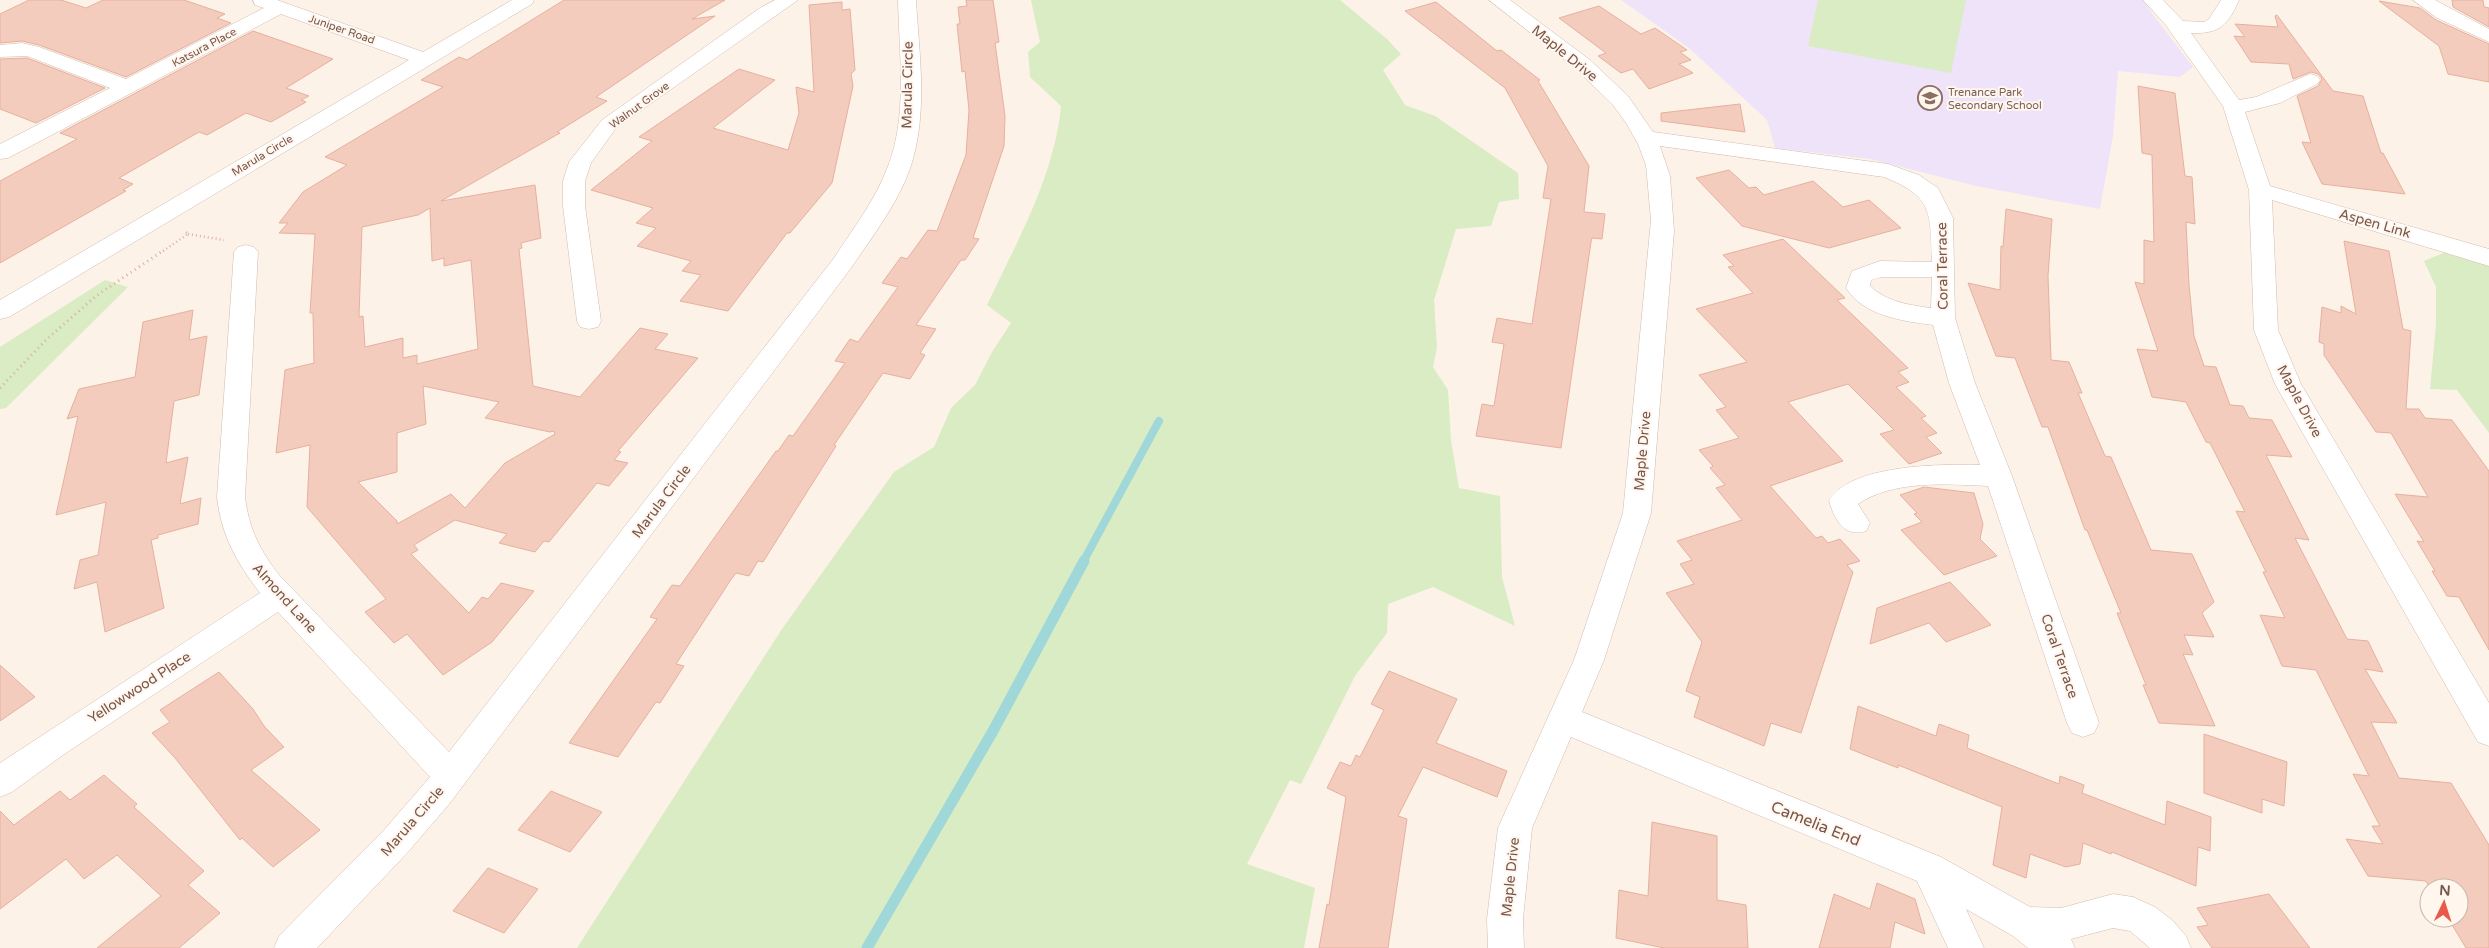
<svg xmlns="http://www.w3.org/2000/svg" width="2489" height="948" font-family="'Varela Round',sans-serif">
<style>
.education{fill:#efe3fa}
.green{fill:#d9ecc4}
.lines{fill:none;stroke-linecap:round;stroke-linejoin:round}
.stream-far1{stroke:#a0d8da;stroke-width:8}
.stream{stroke:#a0d8da;stroke-width:11}
.building{fill:#f3ccbe;stroke:#e7b09d;fill-rule:evenodd}
.minor-casing{stroke:#d2baaf;stroke-width:1}
.path-far1{stroke:#d9afa0;stroke-width:2.5;stroke-dasharray:1 3;stroke-linecap:butt}
.path{stroke:#d9afa0;stroke-width:3;stroke-dasharray:1 4;stroke-linecap:butt}
.minor{fill:#fff;fill-rule:evenodd}
.labels{text-anchor:middle;stroke-width:4;stroke-linejoin:round;paint-order:stroke}
.far-street-label{font-size:11px;fill:#78554a;stroke:#fff6ee}
.far-education-label{font-size:11px;fill:#785e54;stroke:#fff6ee;text-anchor:start}
.street-label{font-size:14px;fill:#78554a;stroke:#fff6ee}
.near-street-label{font-size:16px;fill:#78554a;stroke:#fff6ee}
</style>
<rect width="100%" height="100%" fill="#fdf2e7"/>
<path class="education" d="M 1621,0 L 2142,0 L 2193,67 L 2180,77 L 2118,71 L 2113,136 L 2100,209 L 1976,186 L 1870,159 L 1775,148 L 1767,120 L 1689,48 Z"/>
<path class="green" d="M 1031,0 L 1340,0 L 1387,39 L 1401,54 L 1383,70 L 1405,105 L 1435,116 L 1518,173 L 1519,199 L 1499,202 L 1491,226 L 1456,229 L 1434,300 L 1437,347 L 1433,367 L 1448,390 L 1451,440 L 1459,488 L 1500,496 L 1502,577 L 1515,626 L 1433,587 L 1388,604 L 1387,633 L 1355,676 L 1301,784 L 1290,780 L 1247,864 L 1315,888 L 1304,948 L 577,948 L 782,629 L 894,472 L 934,447 L 951,408 L 975,385 L 992,352 L 1011,323 L 987,305 C 1017,241 1054,178 1061,106 L 1030,77 L 1028,52 L 1040,42 Z
M 1818,0 L 1966,0 L 1951,73 L 1808,46 Z
M 2451,250 L 2489,264 L 2489,433 L 2457,390 L 2430,389 L 2436,324 L 2436,287 L 2424,261 Z
M 105,280 L 128,287 L 6,408 L 0,409 L 0,347 Z"/>
<g class="lines">
<path class="stream-far1" d="M 1083,562 L 1159,421"/>
<path class="stream" d="M 867,948 L 993,731 L 1084,561"/>
</g>
<path class="building" d="M 29,0 L 61,0 L 86,8 L 103,0 L 184,0 L 225,14 L 217,18 L 231,23 L 126,77 L 39,45 L 22,41 L 0,43 L 0,14 Z
M 564,0 L 725,0 L 692,19 L 715,16 L 596,97 L 607,101 L 557,132 L 560,133 L 441,201 L 535,185 L 541,238 L 521,243 L 522,248 L 519,249 L 533,386 L 580,397 L 640,328 L 668,334 L 655,349 L 698,358 L 618,451 L 621,452 L 614,460 L 628,463 L 609,486 L 597,483 L 549,542 L 544,541 L 535,552 L 499,543 L 507,534 L 455,520 L 414,545 L 418,550 L 411,554 L 469,613 L 482,597 L 488,599 L 501,583 L 534,591 L 492,642 L 443,675 L 407,634 L 394,643 L 365,612 L 386,599 L 307,507 L 310,445 L 276,453 L 285,370 L 314,363 L 313,313 L 310,313 L 315,234 L 279,233 L 288,223 L 279,223 L 303,192 L 347,165 L 325,157 L 443,87 L 421,80 L 459,57 L 467,60 ZM 430,208 L 432,261 L 444,258 L 444,266 L 471,260 L 478,349 L 417,364 L 417,355 L 403,358 L 403,338 L 365,347 L 363,316 L 359,317 L 362,227 L 418,215 ZM 423,386 L 499,402 L 485,418 L 550,432 L 554,431 L 555,434 L 505,463 L 465,508 L 451,494 L 397,524 L 397,521 L 358,482 L 397,472 L 397,433 L 426,424 Z
M 966,0 L 993,0 L 999,42 L 995,43 L 1005,116 L 1004,146 L 973,238 L 979,239 L 965,260 L 961,260 L 916,325 L 936,329 L 920,353 L 925,355 L 910,379 L 883,373 L 834,445 L 836,446 L 763,562 L 758,561 L 749,576 L 736,573 L 730,581 L 676,664 L 684,666 L 660,703 L 656,702 L 618,757 L 569,743 L 657,619 L 650,617 L 672,585 L 680,586 L 776,451 L 778,451 L 789,435 L 793,436 L 845,363 L 835,361 L 850,339 L 858,342 L 898,287 L 882,283 L 901,257 L 907,259 L 928,230 L 937,231 L 966,155 L 969,110 L 965,71 L 962,72 L 957,24 L 960,24 L 958,7 L 967,6 Z
M 2452,0 L 2483,0 L 2484,7 L 2489,8 L 2489,27 L 2453,7 Z
M 2379,1 L 2420,8 L 2436,20 L 2489,44 L 2489,82 L 2448,74 L 2439,46 Z
M 842,2 L 842,10 L 850,9 L 855,70 L 851,74 L 853,86 L 832,183 L 790,233 L 787,233 L 728,311 L 680,301 L 701,275 L 682,271 L 691,261 L 637,246 L 656,228 L 636,223 L 653,208 L 591,190 L 652,141 L 639,137 L 739,69 L 775,80 L 713,128 L 788,150 L 799,113 L 796,87 L 814,92 L 809,5 Z
M 1436,2 L 1497,51 L 1501,50 L 1540,80 L 1538,81 L 1589,166 L 1584,212 L 1605,214 L 1602,239 L 1592,238 L 1591,242 L 1561,448 L 1476,436 L 1482,404 L 1494,406 L 1504,344 L 1492,342 L 1497,318 L 1532,324 L 1551,199 L 1543,198 L 1548,166 L 1505,88 L 1405,11 Z
M 1599,6 L 1641,34 L 1655,28 L 1687,50 L 1680,52 L 1691,60 L 1679,64 L 1693,73 L 1649,89 L 1633,69 L 1621,73 L 1598,56 L 1606,53 L 1559,18 Z
M 2277,15 L 2333,91 L 2363,96 L 2381,153 L 2383,153 L 2405,194 L 2322,184 L 2302,142 L 2311,143 L 2297,96 L 2318,86 L 2322,79 L 2318,74 L 2311,72 L 2293,79 L 2289,64 L 2251,62 L 2234,36 L 2245,37 L 2235,24 L 2278,27 L 2275,16 Z
M 253,31 L 333,59 L 286,88 L 309,96 L 301,100 L 306,102 L 271,122 L 246,113 L 207,135 L 199,132 L 119,178 L 133,184 L 123,190 L 126,191 L 0,263 L 0,181 L 77,139 L 60,133 Z
M 27,58 L 105,88 L 36,123 L 0,109 L 0,59 Z
M 2138,86 L 2175,93 L 2185,176 L 2192,177 L 2195,224 L 2186,222 L 2189,285 L 2194,336 L 2204,366 L 2216,367 L 2230,405 L 2243,406 L 2249,418 L 2272,420 L 2292,457 L 2266,455 L 2309,540 L 2295,538 L 2347,639 L 2368,641 L 2383,672 L 2365,669 L 2397,723 L 2371,722 L 2399,778 L 2451,783 L 2489,845 L 2489,948 L 2466,948 L 2448,918 L 2459,918 L 2459,888 L 2430,888 L 2426,881 L 2368,876 L 2346,839 L 2383,844 L 2372,826 L 2380,826 L 2353,774 L 2369,776 L 2316,670 L 2282,666 L 2260,615 L 2285,618 L 2263,572 L 2266,572 L 2236,511 L 2245,512 L 2210,443 L 2206,442 L 2186,402 L 2152,397 L 2137,349 L 2158,351 L 2135,282 L 2144,284 L 2144,240 L 2154,242 L 2152,155 L 2142,153 Z
M 1740,104 L 1745,132 L 1661,121 L 1661,113 Z
M 1729,170 L 1749,188 L 1756,187 L 1764,195 L 1813,181 L 1843,207 L 1869,200 L 1901,228 L 1829,248 L 1742,226 L 1696,178 Z
M 2006,209 L 2052,219 L 2048,276 L 2051,360 L 2069,362 L 2082,393 L 2078,393 L 2105,456 L 2111,457 L 2151,550 L 2192,554 L 2214,602 L 2202,613 L 2214,637 L 2184,635 L 2193,655 L 2183,654 L 2215,726 L 2159,723 L 2143,685 L 2146,685 L 2117,613 L 2121,613 L 2087,530 L 2085,530 L 2048,427 L 2042,427 L 2015,358 L 1996,356 L 1968,283 L 2000,290 L 2001,246 L 2003,247 Z
M 1783,239 L 1845,298 L 1837,300 L 1908,368 L 1898,372 L 1909,382 L 1896,387 L 1926,416 L 1921,418 L 1937,433 L 1926,437 L 1942,453 L 1909,464 L 1880,434 L 1894,430 L 1848,384 L 1788,402 L 1843,461 L 1770,486 L 1816,538 L 1822,536 L 1828,543 L 1840,539 L 1860,561 L 1847,565 L 1853,572 L 1801,733 L 1771,723 L 1764,746 L 1694,717 L 1700,697 L 1686,691 L 1702,642 L 1666,593 L 1694,584 L 1680,564 L 1692,560 L 1677,541 L 1742,520 L 1716,488 L 1725,485 L 1710,468 L 1713,466 L 1699,450 L 1739,438 L 1716,410 L 1726,407 L 1699,375 L 1747,362 L 1696,309 L 1753,293 L 1728,267 L 1734,266 L 1723,255 Z
M 2344,241 L 2389,251 L 2403,329 L 2411,331 L 2406,409 L 2419,409 L 2425,418 L 2452,420 L 2489,471 L 2489,650 L 2459,597 L 2447,596 L 2432,571 L 2435,571 L 2417,541 L 2424,542 L 2395,494 L 2428,497 L 2391,433 L 2376,432 L 2324,355 L 2324,344 L 2319,342 L 2322,307 L 2341,313 L 2341,306 L 2356,314 Z
M 193,310 L 189,340 L 207,336 L 199,395 L 174,401 L 166,463 L 188,457 L 180,504 L 201,498 L 198,524 L 158,535 L 158,538 L 151,540 L 164,608 L 105,632 L 97,582 L 74,589 L 80,560 L 98,555 L 106,502 L 56,515 L 78,416 L 67,419 L 79,389 L 135,377 L 143,322 Z
M 1924,487 L 1974,493 L 1983,524 L 1980,539 L 1997,556 L 1944,575 L 1901,530 L 1922,522 L 1914,514 L 1917,513 L 1900,495 Z
M 1950,582 L 1991,625 L 1946,642 L 1929,623 L 1870,644 L 1877,608 Z
M 0,665 L 35,697 L 0,721 Z
M 1389,671 L 1457,699 L 1436,743 L 1507,771 L 1497,797 L 1423,767 L 1398,816 L 1407,819 L 1388,948 L 1319,948 L 1327,904 L 1329,905 L 1346,797 L 1327,788 L 1340,762 L 1351,766 L 1356,755 L 1360,757 L 1384,710 L 1371,704 Z
M 219,672 L 253,709 L 264,726 L 284,747 L 251,770 L 320,830 L 273,867 L 242,838 L 240,840 L 175,758 L 152,733 L 170,722 L 160,710 Z
M 1858,706 L 1936,736 L 1939,724 L 1969,735 L 1967,748 L 2059,784 L 2060,776 L 2084,785 L 2082,793 L 2165,825 L 2167,801 L 2211,817 L 2210,851 L 2198,847 L 2196,886 L 2112,852 L 2111,854 L 2083,843 L 2080,864 L 2066,867 L 2030,854 L 2026,878 L 1993,865 L 2002,807 L 1898,765 L 1898,768 L 1850,749 Z
M 2204,734 L 2287,762 L 2284,806 L 2262,799 L 2262,813 L 2204,793 Z
M 104,775 L 137,804 L 134,807 L 204,871 L 188,885 L 220,913 L 179,948 L 97,948 L 161,896 L 117,855 L 84,879 L 66,859 L 0,909 L 0,811 L 14,825 L 60,791 L 70,800 Z
M 551,791 L 602,812 L 570,852 L 518,830 Z
M 1652,822 L 1717,836 L 1717,900 L 1746,905 L 1748,948 L 1664,948 L 1616,938 L 1619,890 L 1648,896 Z
M 488,868 L 538,889 L 504,933 L 453,911 Z
M 1877,883 L 1915,899 L 1925,934 L 1895,922 L 1890,948 L 1819,948 L 1834,894 L 1870,909 Z
M 2269,894 L 2310,948 L 2212,948 L 2197,927 L 2208,925 L 2197,908 Z"/>
<g class="lines">
<defs>
<path id="minor" d="M 253,0 L 277,0 L 423,52 L 512,0 L 534,0 L 532,4 L 9,317 L 0,319 L 0,300 L 409,60 L 281,14 L 8,158 L 0,159 L 0,144 L 110,88 L 27,56 L 0,57 L 0,45 L 22,43 L 39,47 L 126,79 L 264,8 L 255,5 Z
M 775,0 L 798,0 L 616,128 L 591,163 L 585,181 L 585,206 L 601,321 L 598,327 L 589,329 L 580,327 L 577,321 L 563,206 L 563,181 L 569,162 L 602,120 L 760,8 Z
M 898,0 L 916,0 C 919,51 927,105 914,155 C 904,196 874,234 851,268 L 450,803 L 408,852 L 317,948 L 274,948 L 279,936 L 384,830 L 430,777 L 278,612 L 63,755 L 12,792 L 0,797 L 0,763 L 260,593 C 237,563 221,535 217,497 L 234,252 L 238,247 L 246,245 L 254,247 L 258,252 L 245,497 C 249,529 260,551 280,576 L 449,752 L 834,258 C 853,229 876,199 888,166 C 908,115 899,54 898,0 Z
M 1489,0 L 1510,0 L 1590,60 L 1628,96 L 1653,132 L 1888,164 L 1919,175 L 1938,188 L 1953,218 L 1955,318 L 1975,383 L 2012,476 L 2099,723 L 2094,733 L 2083,737 L 2072,733 L 2067,723 L 1988,486 C 1947,484 1893,480 1858,504 L 1870,523 L 1866,531 C 1844,538 1835,520 1829,501 C 1849,464 1943,464 1980,465 L 1949,383 L 1933,325 C 1902,321 1864,316 1846,288 L 1852,271 L 1880,261 L 1932,262 C 1930,213 1934,197 1884,177 L 1660,146 L 1670,176 L 1674,231 L 1651,513 L 1604,660 L 1582,712 L 1941,857 L 2030,907 L 2061,908 L 2113,894 L 2133,897 L 2155,907 L 2172,920 L 2186,936 L 2191,948 L 2150,948 L 2130,931 L 2113,928 L 2071,939 L 2075,948 L 2028,948 L 2013,936 L 1966,909 L 1984,948 L 1948,948 L 1917,881 L 1571,737 L 1532,828 L 1523,919 L 1524,948 L 1488,948 L 1487,919 L 1498,828 L 1574,660 L 1623,513 L 1651,220 L 1646,165 L 1638,144 L 1626,123 L 1613,105 L 1575,68 ZM 1882,277 L 1932,277 L 1931,308 C 1909,305 1887,302 1870,286 L 1871,280 Z
M 2143,0 L 2163,0 L 2183,21 L 2204,22 L 2209,19 L 2221,0 L 2239,0 C 2228,25 2220,34 2191,33 L 2239,100 L 2256,97 L 2310,74 L 2317,76 L 2320,80 L 2317,84 L 2280,103 L 2245,112 L 2270,186 L 2489,249 L 2489,266 L 2272,200 L 2278,330 L 2301,384 L 2489,703 L 2489,746 L 2478,742 L 2275,384 L 2254,330 L 2249,190 L 2223,106 L 2165,24 Z
M 2413,0 L 2435,0 L 2489,29 L 2489,42 L 2437,18 Z"/>
</defs>
<use href="#minor" class="minor-casing"/>
<path class="path-far1" d="M 188,234 L 224,240
M 163,251 L 188,234 L 184,230"/>
<path class="path" d="M 0,388 L 46,340 L 96,296 L 164,250"/>
<use href="#minor" class="minor"/>
</g>
<defs>
<symbol id="school-ring" viewBox="-11 -11 22 22"><circle r="9.5" fill="#fff6ee" stroke="#8d6e63" stroke-width="1.5"/><path d="M0-5L7-2L0 1L-7-2ZM-4 1L0 2.5L4 1V4Q0 6-4 4Z" fill="#8d6e63"/></symbol>
</defs>
<g fill-rule="evenodd">
<use href="#school-ring" x="1916" y="84" width="28" height="28"/>
</g>
<g class="labels">
<g class="far-street-label">
<text transform="translate(342 29) rotate(19)" y="4">Juniper Road</text>
<text transform="translate(204 47) rotate(-28)" y="4">Katsura Place</text>
<text transform="translate(639 105) rotate(-36)" y="4">Walnut Grove</text>
<text transform="translate(262 155) rotate(-31)" y="4">Marula Circle</text>
</g>
<g class="far-education-label">
<text x="1948" y="96">Trenance Park<tspan x="1948" dy="13">Secondary School</tspan></text>
</g>
<g class="street-label">
<text transform="translate(1565 53) rotate(39)" y="5">Maple Drive</text>
<text transform="translate(907 85) rotate(-89)" y="5">Marula Circle</text>
<text transform="translate(2375 223) rotate(16)" y="5">Aspen Link</text>
<text transform="translate(1942 266) rotate(-91)" y="5">Coral Terrace</text>
<text transform="translate(2300 401) rotate(62)" y="5">Maple Drive</text>
<text transform="translate(1642 451) rotate(-85)" y="5">Maple Drive</text>
<text transform="translate(661 501) rotate(-53)" y="5">Marula Circle</text>
<text transform="translate(285 598) rotate(48)" y="5">Almond Lane</text>
<text transform="translate(2060 656) rotate(71)" y="5">Coral Terrace</text>
<text transform="translate(139 687) rotate(-33)" y="5">Yellowwood Place</text>
<text transform="translate(412 821) rotate(-49)" y="5">Marula Circle</text>
<text transform="translate(1510 877) rotate(-84)" y="5">Maple Drive</text>
</g>
<g class="near-street-label">
<text transform="translate(1816 823) rotate(22)" y="6">Camelia End</text>
</g>
</g>
<g transform="translate(2444 903) rotate(4)"><circle r="24" fill="#fff6ee" stroke="#c9b6ac"/>
<path d="M0-4L9 19L0 12L-9 19Z" fill="#ea5949"/>
<text y="-8" font-size="14" font-weight="bold" text-anchor="middle" fill="#78554a">N</text>
</g>
</svg>
